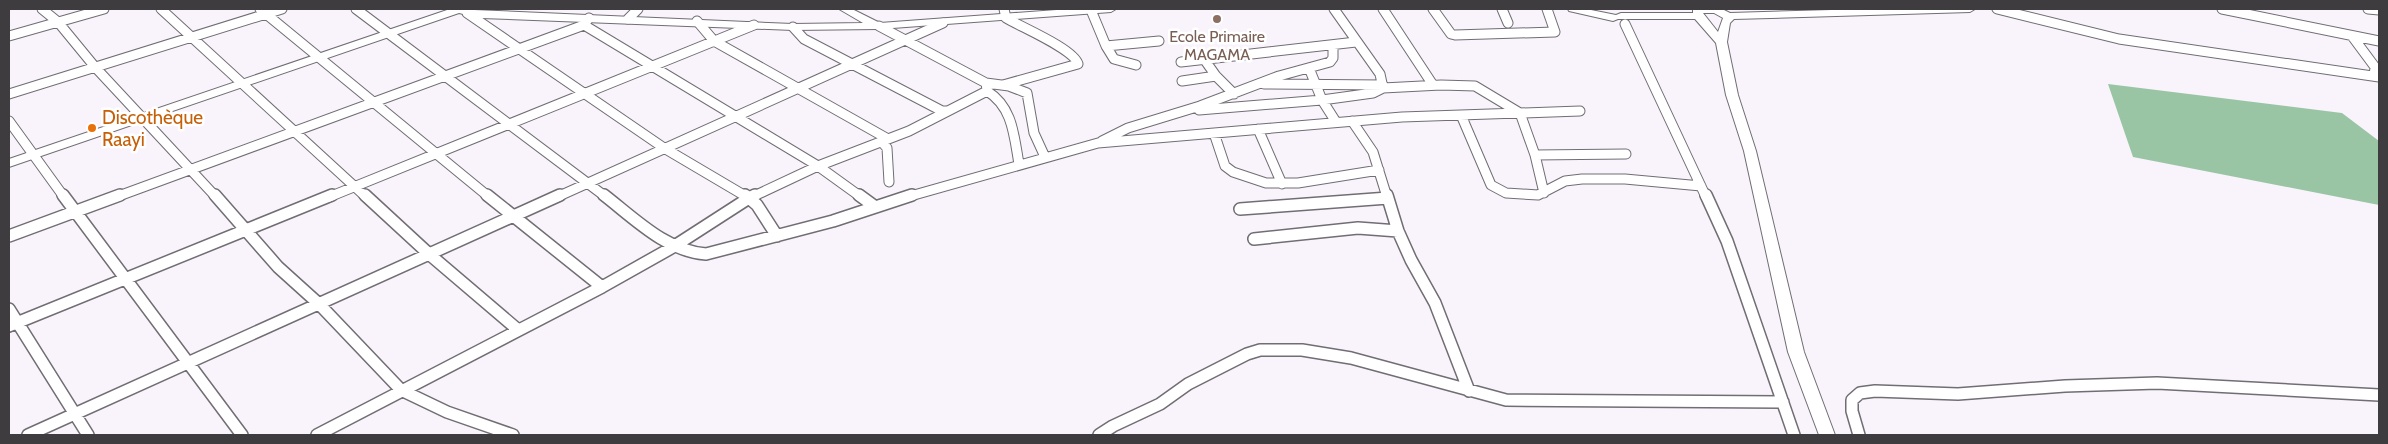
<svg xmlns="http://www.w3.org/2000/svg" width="2388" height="444" font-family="Cabin,sans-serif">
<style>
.forest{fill:#9ac5a5}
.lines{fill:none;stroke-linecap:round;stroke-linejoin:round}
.street-far1-casing{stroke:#716d73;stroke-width:11}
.street-casing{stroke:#716d73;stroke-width:14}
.secondary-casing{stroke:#716d73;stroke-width:2}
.street-far1{stroke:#fff;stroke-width:9}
.street{stroke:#fff;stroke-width:11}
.secondary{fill:#fff;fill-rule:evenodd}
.education-dot{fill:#8d6e63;stroke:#fff;stroke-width:2}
.food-dot{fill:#e8710a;stroke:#fff;stroke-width:2}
.labels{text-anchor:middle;stroke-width:5;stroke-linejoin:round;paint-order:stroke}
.far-education-label{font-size:16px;fill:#785e54;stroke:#fff}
.food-label{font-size:19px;fill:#c56008;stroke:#fff;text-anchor:start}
</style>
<rect width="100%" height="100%" fill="#f9f4fb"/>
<path class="forest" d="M 2108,84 L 2342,113 L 2379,141 L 2379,205 L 2133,157 Z"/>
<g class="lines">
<defs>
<path id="street-far1" d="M 42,9 L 58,22 L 95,67 L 216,197
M 161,9 L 366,197
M 260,9 L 489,197
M 356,9 L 606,197
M 1334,9 L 1380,74 L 1383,88
M 1383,9 L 1433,85
M 1433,9 L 1451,34 L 1455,35 L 1555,32 L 1547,9
M 1502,9 L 1508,23
M 1997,9 L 2119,39 L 2379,77
M 2222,9 L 2379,41
M 2368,9 L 2379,10
M 1091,10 L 1106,46 L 1114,59 L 1136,65
M 467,13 L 664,148 L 747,197
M 628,19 L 638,9
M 697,21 L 714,41 L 888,139
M 1625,24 L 1706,197
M 584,25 L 818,166 L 861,197
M 879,26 L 986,83
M 793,27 L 804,39 L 942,111 L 946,111
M 9,36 L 104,9
M 2352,36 L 2375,67 L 2374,76
M 1106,46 L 1159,41
M 1204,59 L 1216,76 L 1234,94
M 1181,62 L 1356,42
M 1182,81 L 1216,76
M 1264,84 L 1383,85
M 1003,85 L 1078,64 C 1074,49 1021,27 1006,18 L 1004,9
M 987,90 L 986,83 L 1009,86 L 1027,93 L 1034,133 L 1045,157
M 987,91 C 1013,107 1014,136 1019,164
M 9,94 L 282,9
M 1199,110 L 1322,100 L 1309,68
M 1461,115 L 1491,185 L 1506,193 L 1538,195 L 1565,181 L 1582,179 L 1625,179 L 1701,186
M 9,121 L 64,197
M 1352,121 L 1373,152 L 1387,197
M 1336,122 L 1322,100 L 1373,93 L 1383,88 L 1441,85 L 1475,86 L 1520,113 L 1535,155 L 1544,193
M 1258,129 L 1282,184
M 1214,133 L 1225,166 L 1233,172 L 1266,183 L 1298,183 L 1379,170
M 881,141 L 887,148 L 889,182
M 1102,141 L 1128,128 L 1200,106 L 1279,76 L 1330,62 L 1333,58 L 1333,45
M 1535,155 L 1626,154
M 116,197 L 584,25 L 589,18
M 329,197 L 754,25
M 557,197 L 943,23
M 752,197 L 818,166 L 909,131 L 987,91
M 907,197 L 1098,143 L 1402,117 L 1580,111"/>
<path id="street" d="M 63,195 L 242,435
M 215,195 L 278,267 L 319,304 L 401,390 L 447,412 L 513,435
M 365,195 L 429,254 L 517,329
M 487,195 L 602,287
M 604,195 C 635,219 666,251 706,254 L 833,221 L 912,195
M 745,195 L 749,198 L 755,195
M 859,195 L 874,206
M 1387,195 L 1398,231 L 1411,260 L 1435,303 L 1469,391
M 1706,195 L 1727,241 L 1794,435
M 1240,209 L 1388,198
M 9,236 L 120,195
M 1254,239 L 1358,228 L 1398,231
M 9,309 L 88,435
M 9,326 L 332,195
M 28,435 L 560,195
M 317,435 L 602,287 L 673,247 L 749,198 L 757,205 L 777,236
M 1099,435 L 1113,426 L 1160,404 L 1188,384 L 1247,354 L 1260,350 L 1302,350 L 1351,358 L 1506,400 L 1783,402
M 1859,435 L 1852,411 L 1852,400 L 1860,393 L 1875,391 L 1958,394 L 2065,386 L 2157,383 L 2379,395"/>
<path id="secondary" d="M 450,9 L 793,24 L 863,23 L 839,9 L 852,9 L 880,23 L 1070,9 L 1116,9 L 1111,12 L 879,29 L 793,30 L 481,18 L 459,13 L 9,167 L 9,159 Z
M 1568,9 L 1586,9 L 1616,15 L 1621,13 L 1693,13 L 1693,9 L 1722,9 L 1730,13 L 1867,9 L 1975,9 L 1970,12 L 1734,19 L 1730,23 L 1727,42 L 1738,95 L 1756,151 L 1804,352 L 1835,435 L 1819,435 L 1788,352 L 1744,151 L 1726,95 L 1716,43 L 1695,19 L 1618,19 L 1613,21 L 1569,11 ZM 1703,13 L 1714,13 L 1723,18 L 1718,32 Z"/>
</defs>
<use href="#street-far1" class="street-far1-casing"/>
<use href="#street" class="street-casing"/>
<use href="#secondary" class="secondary-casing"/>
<use href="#street-far1" class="street-far1"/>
<use href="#street" class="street"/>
<use href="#secondary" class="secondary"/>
</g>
<circle class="education-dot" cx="1217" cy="19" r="5"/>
<circle class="food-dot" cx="92" cy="128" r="5"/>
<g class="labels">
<g class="far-education-label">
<text x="1217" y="42">Ecole Primaire<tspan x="1217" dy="18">MAGAMA</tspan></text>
</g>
<g class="food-label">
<text x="102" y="124">Discothèque<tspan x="102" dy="22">Raayi</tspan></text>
</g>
</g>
<rect width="2388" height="444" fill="none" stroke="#3e3c3f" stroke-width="20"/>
</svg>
